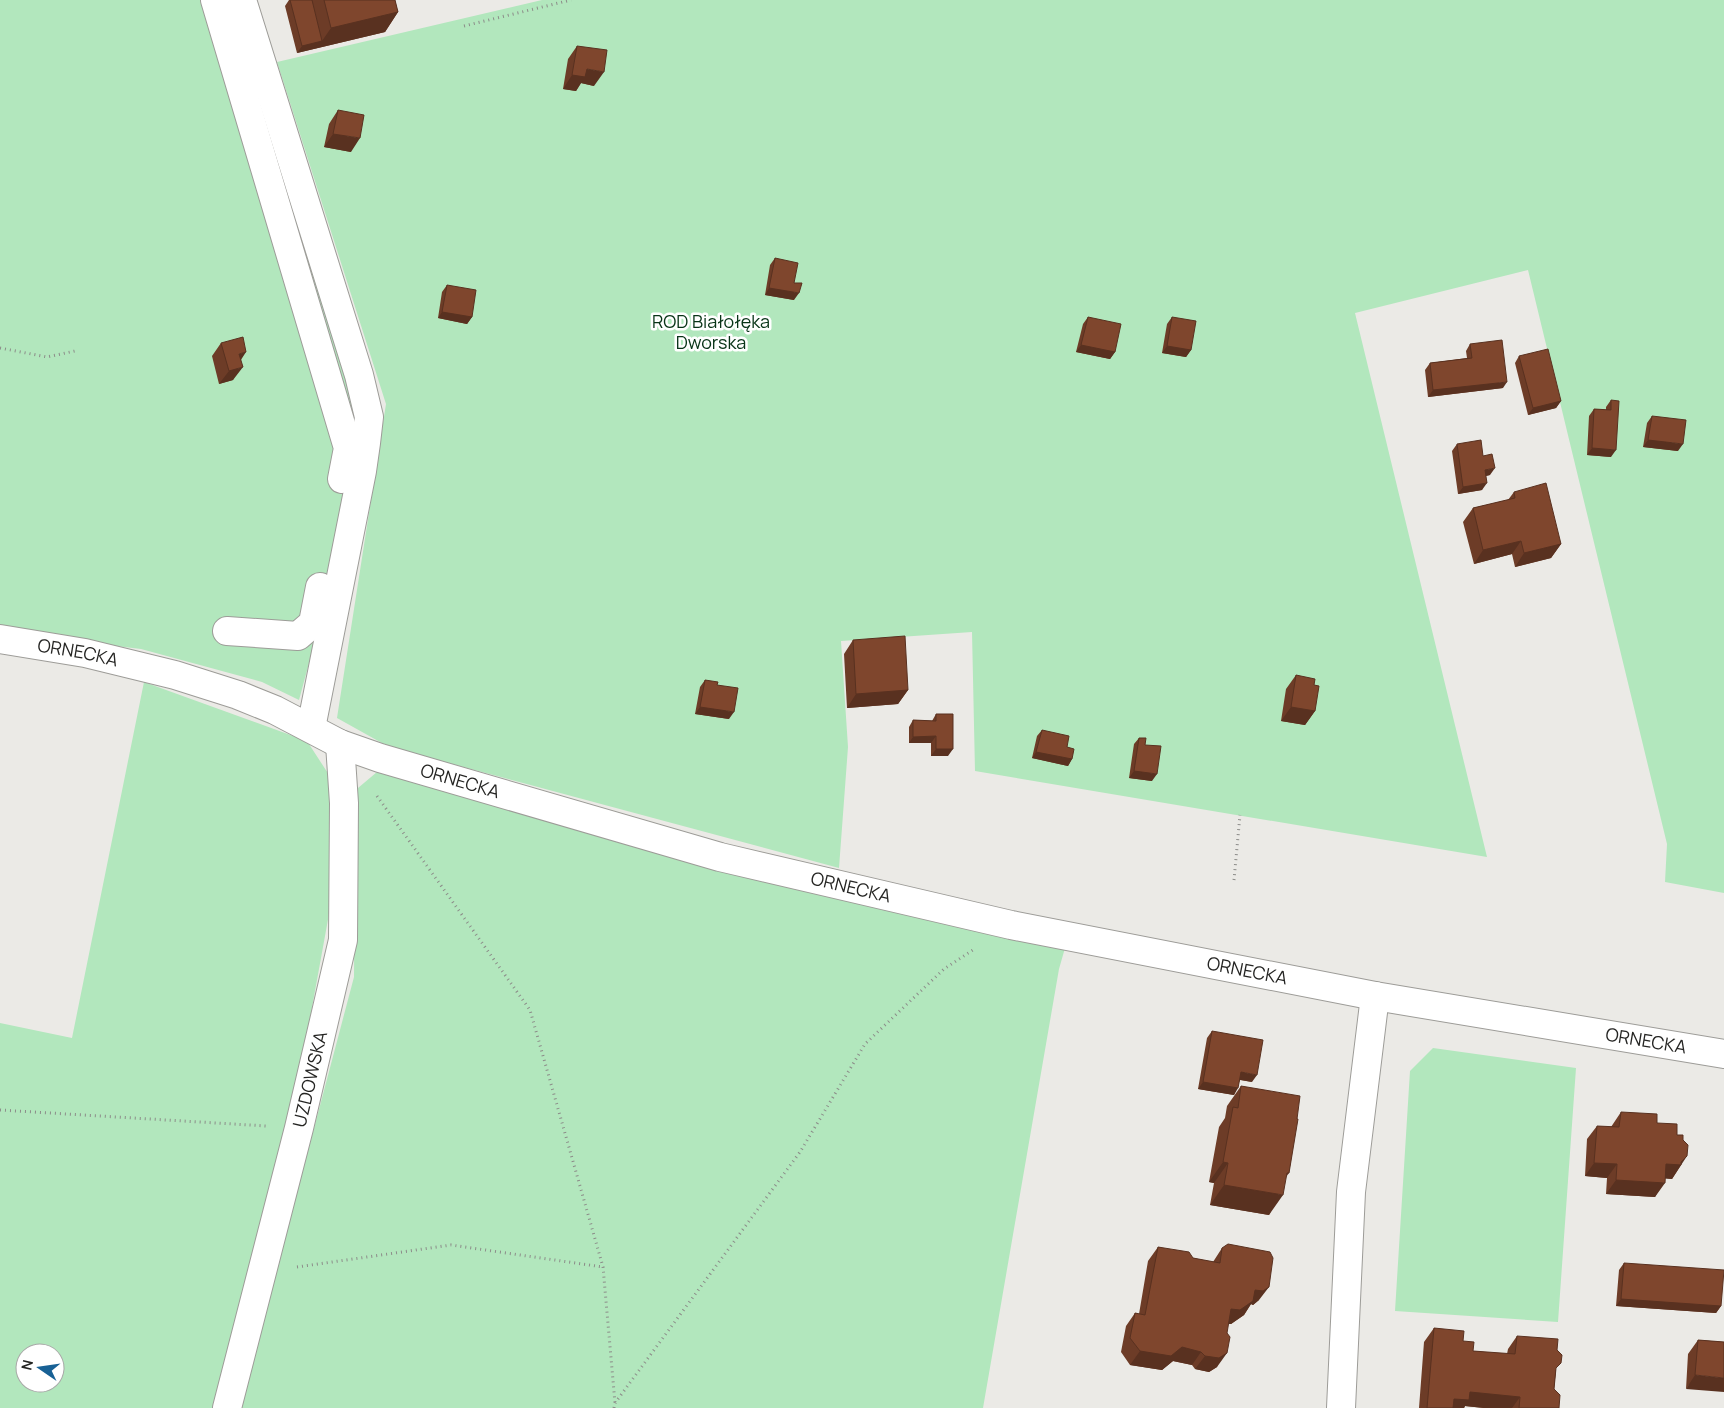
<svg xmlns="http://www.w3.org/2000/svg" width="1724" height="1408" font-family="Manrope,sans-serif">
<style>
.green{fill:#b2e7bd;fill-rule:evenodd}
.lines{fill:none;stroke-linecap:round;stroke-linejoin:round}
.minor-casing{stroke:#9d9c98;stroke-width:30}
.path{stroke:#8c8c89;stroke-width:3;stroke-dasharray:1 4;stroke-linecap:butt}
.minor{stroke:#fff;stroke-width:28}
.wall{fill:#6d3c27}
.shaded-wall{fill:#593120}
.building{fill:#7f462d;stroke:#593120}
.labels{text-anchor:middle;stroke-width:5;stroke-linejoin:round;paint-order:stroke}
.park-label{font-size:18px;fill:#083417;stroke:#fff}
.street-label{font-size:18px;fill:#252523;stroke:#fff}
</style>
<rect width="100%" height="100%" fill="#ebeae6"/>
<path class="green" d="M 0,0 L 231,0 L 360,419 L 312,652 L 299,700 L 262,682 L 141,649 L 0,632 Z
M 542,0 L 1724,0 L 1724,893 L 1665,882 L 1667,844 L 1528,270 L 1355,313 L 1487,857 L 975,771 L 972,632 L 841,641 L 848,747 L 839,868 L 389,747 L 337,718 L 386,404 L 277,62 Z
M 144,682 L 307,741 L 333,781 L 333,892 L 299,1079 L 217,1408 L 0,1408 L 0,1023 L 72,1038 ZM 25,1353 L 55,1353 L 55,1383 L 25,1383 Z
M 377,772 L 401,773 L 1065,948 L 1059,969 L 983,1408 L 240,1408 L 354,977 L 355,802 L 358,788 Z
M 1433,1048 L 1576,1068 L 1558,1322 L 1395,1311 L 1410,1071 Z"/>
<g class="lines">
<defs>
<g id="minor">
<path d="M 215,0 L 348,448 L 342,479"/>
<path d="M 242,0 L 359,375 L 369,417 L 366,443 L 362,471 L 311,728"/>
<path d="M 227,631 L 298,636 L 313,623 L 320,587"/>
<path id="s1" d="M 0,639 L 85,653 L 175,675 L 238,695 L 275,710 L 340,744 L 380,758 L 720,857 L 1011,925 L 1375,996 L 1724,1054"/>
<path id="s2" d="M 227,1408 L 299,1128 L 343,940 L 344,803 L 340,744"/>
<path d="M 1341,1408 L 1351,1192 L 1375,996"/>
</g>
</defs>
<use href="#minor" class="minor-casing"/>
<path class="path" d="M 464,26 L 571,0
M 0,348 L 47,357 L 75,351
M 377,796 L 530,1010 L 603,1267 L 615,1403
M 1234,880 L 1240,815
M 0,1110 L 266,1126
M 297,1267 L 451,1245 L 603,1267
M 614,1408 L 615,1403 L 800,1152 L 865,1044 L 944,969 L 973,950"/>
<use href="#minor" class="minor"/>
</g>
<path class="wall" d="M 289,0 L 395,0 L 398,12 L 385,32 L 297,53 L 285,6 Z
M 577,46 L 594,86 L 581,83 L 576,91 L 563,89 L 568,59 Z
M 338,110 L 351,152 L 324,147 L 329,124 Z
M 775,258 L 794,283 L 794,300 L 765,295 L 770,265 Z
M 447,285 L 472,317 L 467,324 L 438,318 L 442,292 Z
M 1088,317 L 1115,352 L 1110,359 L 1076,352 L 1083,324 Z
M 1172,317 L 1191,350 L 1186,357 L 1162,353 L 1167,324 Z
M 221,343 L 241,360 L 233,380 L 219,384 L 212,356 Z
M 1470,344 L 1503,388 L 1428,397 L 1425,370 L 1430,363 L 1467,358 L 1466,351 Z
M 1519,356 L 1561,401 L 1556,408 L 1528,415 L 1515,363 Z
M 1611,400 L 1611,457 L 1587,455 L 1589,416 L 1594,409 L 1606,410 L 1606,407 Z
M 1652,416 L 1678,451 L 1643,447 L 1647,423 Z
M 1457,444 L 1483,456 L 1490,475 L 1486,476 L 1482,490 L 1458,494 L 1452,451 Z
M 1514,492 L 1561,544 L 1551,558 L 1515,567 L 1512,554 L 1474,564 L 1463,522 L 1473,508 L 1508,500 Z
M 853,640 L 908,690 L 898,704 L 847,708 L 844,654 Z
M 1296,675 L 1314,685 L 1315,711 L 1305,725 L 1281,721 L 1286,689 Z
M 705,680 L 717,685 L 729,719 L 695,714 L 700,687 Z
M 936,714 L 948,756 L 931,756 L 931,743 L 909,743 L 909,727 L 913,720 L 932,721 Z
M 1042,730 L 1072,759 L 1068,766 L 1032,758 L 1037,736 Z
M 1139,738 L 1145,745 L 1152,781 L 1129,778 L 1134,744 Z
M 1212,1031 L 1252,1082 L 1240,1080 L 1234,1095 L 1198,1089 L 1207,1038 Z
M 1241,1086 L 1297,1119 L 1289,1173 L 1286,1177 L 1269,1215 L 1210,1205 L 1214,1183 L 1209,1182 L 1219,1127 L 1225,1118 L 1227,1106 Z
M 1621,1112 L 1657,1123 L 1677,1135 L 1681,1165 L 1672,1179 L 1665,1178 L 1655,1197 L 1606,1194 L 1607,1178 L 1585,1176 L 1587,1139 L 1597,1126 L 1611,1127 Z
M 1158,1247 L 1193,1258 L 1213,1262 L 1222,1248 L 1259,1300 L 1253,1305 L 1251,1304 L 1244,1315 L 1231,1324 L 1228,1324 L 1217,1367 L 1209,1372 L 1195,1369 L 1192,1365 L 1173,1361 L 1162,1370 L 1130,1365 L 1121,1352 L 1126,1326 L 1135,1313 L 1139,1314 L 1148,1261 Z
M 1624,1263 L 1721,1306 L 1716,1313 L 1616,1306 L 1619,1270 Z
M 1434,1328 L 1463,1341 L 1473,1351 L 1507,1354 L 1508,1349 L 1517,1336 L 1556,1370 L 1554,1389 L 1559,1408 L 1484,1408 L 1465,1406 L 1464,1408 L 1419,1408 L 1424,1342 Z
M 1698,1340 L 1724,1342 L 1686,1389 L 1688,1354 Z"/>
<path class="shaded-wall" d="M 398,12 L 385,32 L 297,53 L 302,46 L 322,41 L 331,28 Z
M 587,69 L 604,72 L 594,86 L 581,83 L 576,91 L 563,89 L 572,75 Z
M 333,134 L 360,138 L 351,152 L 324,147 Z
M 769,288 L 799,293 L 794,300 L 765,295 Z
M 442,312 L 472,317 L 467,324 L 438,318 Z
M 1081,345 L 1115,352 L 1110,359 L 1076,352 Z
M 1167,346 L 1191,350 L 1186,357 L 1162,353 Z
M 246,352 L 237,366 L 239,354 Z
M 243,367 L 233,380 L 219,384 L 229,371 Z
M 1507,382 L 1503,388 L 1428,397 L 1433,390 Z
M 1561,401 L 1556,408 L 1528,415 L 1533,408 Z
M 1648,440 L 1683,444 L 1678,451 L 1643,447 Z
M 1592,448 L 1616,450 L 1611,457 L 1587,455 Z
M 1495,468 L 1490,475 L 1480,477 L 1485,470 Z
M 1487,483 L 1482,490 L 1458,494 L 1463,487 Z
M 1521,541 L 1512,554 L 1474,564 L 1483,550 Z
M 1561,544 L 1551,558 L 1515,567 L 1524,553 Z
M 908,690 L 898,704 L 847,708 L 856,694 Z
M 700,707 L 734,712 L 729,719 L 695,714 Z
M 1291,707 L 1315,711 L 1305,725 L 1281,721 Z
M 936,736 L 931,743 L 909,743 L 913,737 Z
M 936,749 L 953,749 L 948,756 L 931,756 Z
M 1036,752 L 1072,759 L 1068,766 L 1032,758 Z
M 1134,771 L 1157,774 L 1152,781 L 1129,778 Z
M 1241,1072 L 1257,1075 L 1252,1082 L 1236,1079 Z
M 1203,1082 L 1238,1088 L 1234,1095 L 1198,1089 Z
M 1687,1156 L 1672,1179 L 1657,1178 L 1666,1164 L 1681,1162 Z
M 1223,1162 L 1228,1163 L 1214,1183 L 1209,1182 Z
M 1594,1163 L 1617,1164 L 1607,1178 L 1585,1176 Z
M 1616,1180 L 1665,1183 L 1655,1197 L 1606,1194 Z
M 1224,1185 L 1283,1195 L 1269,1215 L 1210,1205 Z
M 1269,1287 L 1259,1300 L 1253,1305 L 1251,1304 L 1244,1315 L 1231,1324 L 1221,1323 L 1231,1309 L 1255,1290 Z
M 1621,1299 L 1721,1306 L 1716,1313 L 1616,1306 Z
M 1182,1347 L 1201,1352 L 1192,1365 L 1173,1361 L 1162,1370 L 1130,1365 L 1140,1351 Z
M 1227,1353 L 1217,1367 L 1209,1372 L 1195,1369 L 1205,1356 Z
M 1695,1375 L 1724,1378 L 1724,1392 L 1686,1389 Z
M 1470,1392 L 1520,1397 L 1512,1408 L 1484,1408 L 1465,1406 L 1464,1408 L 1448,1408 L 1454,1399 Z"/>
<path class="building" d="M 290,0 L 312,0 L 322,41 L 302,46 Z
M 324,0 L 395,0 L 398,12 L 331,28 Z
M 577,46 L 607,50 L 604,72 L 587,69 L 585,77 L 572,75 Z
M 338,110 L 364,115 L 360,138 L 333,134 Z
M 775,258 L 798,263 L 794,283 L 802,283 L 799,293 L 769,288 Z
M 447,285 L 476,290 L 472,317 L 442,312 Z
M 1088,317 L 1121,324 L 1115,352 L 1081,345 Z
M 1172,317 L 1196,321 L 1191,350 L 1167,346 Z
M 243,337 L 246,352 L 239,354 L 243,367 L 229,371 L 221,343 Z
M 1502,340 L 1507,382 L 1433,390 L 1430,363 L 1472,358 L 1470,344 Z
M 1548,349 L 1561,401 L 1533,408 L 1519,356 Z
M 1611,400 L 1619,401 L 1616,450 L 1592,448 L 1594,409 L 1611,410 Z
M 1652,416 L 1686,420 L 1683,444 L 1648,440 Z
M 1481,440 L 1483,456 L 1492,454 L 1495,468 L 1485,470 L 1487,483 L 1463,487 L 1457,444 Z
M 1546,483 L 1561,544 L 1524,553 L 1521,541 L 1483,550 L 1473,508 L 1515,498 L 1514,492 Z
M 905,636 L 908,690 L 856,694 L 853,640 Z
M 1296,675 L 1315,679 L 1314,685 L 1319,686 L 1315,711 L 1291,707 Z
M 705,680 L 718,682 L 717,685 L 738,688 L 734,712 L 700,707 Z
M 936,714 L 953,714 L 953,749 L 936,749 L 936,736 L 913,737 L 913,720 L 936,721 Z
M 1042,730 L 1069,736 L 1067,747 L 1074,749 L 1072,759 L 1036,752 Z
M 1139,738 L 1146,738 L 1145,745 L 1161,746 L 1157,774 L 1134,771 Z
M 1212,1031 L 1263,1040 L 1257,1075 L 1241,1072 L 1238,1088 L 1203,1082 Z
M 1241,1086 L 1300,1096 L 1297,1119 L 1298,1119 L 1289,1173 L 1287,1173 L 1283,1195 L 1224,1185 L 1228,1163 L 1223,1162 L 1233,1107 L 1238,1108 Z
M 1621,1112 L 1657,1114 L 1657,1123 L 1677,1124 L 1677,1135 L 1683,1135 L 1683,1140 L 1688,1145 L 1687,1156 L 1681,1162 L 1681,1165 L 1666,1164 L 1665,1183 L 1616,1180 L 1617,1164 L 1594,1163 L 1597,1126 L 1619,1127 Z
M 1228,1244 L 1270,1252 L 1273,1258 L 1269,1287 L 1263,1291 L 1255,1290 L 1253,1301 L 1240,1310 L 1231,1309 L 1227,1333 L 1230,1337 L 1227,1353 L 1219,1358 L 1205,1356 L 1201,1352 L 1182,1347 L 1171,1356 L 1140,1351 L 1130,1338 L 1135,1313 L 1145,1315 L 1158,1247 L 1189,1252 L 1193,1258 L 1220,1263 L 1222,1248 Z
M 1624,1263 L 1724,1270 L 1721,1306 L 1621,1299 Z
M 1434,1328 L 1464,1331 L 1463,1341 L 1474,1342 L 1473,1351 L 1515,1354 L 1517,1336 L 1558,1339 L 1557,1350 L 1562,1355 L 1561,1363 L 1556,1368 L 1554,1389 L 1560,1395 L 1559,1408 L 1519,1408 L 1520,1397 L 1470,1392 L 1469,1400 L 1454,1399 L 1453,1408 L 1427,1408 Z
M 1698,1340 L 1724,1342 L 1724,1378 L 1695,1375 Z"/>
<g class="labels">
<g class="park-label">
<text x="711" y="328">ROD Białołęka<tspan x="711" dy="21">Dworska</tspan></text>
</g>
<g class="street-label">
<text dy="6" stroke="none"><textPath href="#s1" startOffset="79">ORNECKA</textPath></text>
<text dy="6" stroke="none"><textPath href="#s1" startOffset="484">ORNECKA</textPath></text>
<text dy="6" stroke="none"><textPath href="#s1" startOffset="889">ORNECKA</textPath></text>
<text dy="6" stroke="none"><textPath href="#s1" startOffset="1294">ORNECKA</textPath></text>
<text dy="6" stroke="none"><textPath href="#s1" startOffset="1699">ORNECKA</textPath></text>
<text dy="6" stroke="none"><textPath href="#s2" startOffset="339">UZDOWSKA</textPath></text>
</g>
</g>
<g transform="translate(40 1368) rotate(283)"><circle r="24" fill="#ffffff" stroke="#a8a8a7"/>
<path d="M0-4L9 19L0 12L-9 19Z" fill="#186195"/>
<text y="-8" font-size="14" font-weight="bold" text-anchor="middle" fill="#252523">N</text>
</g>
</svg>
